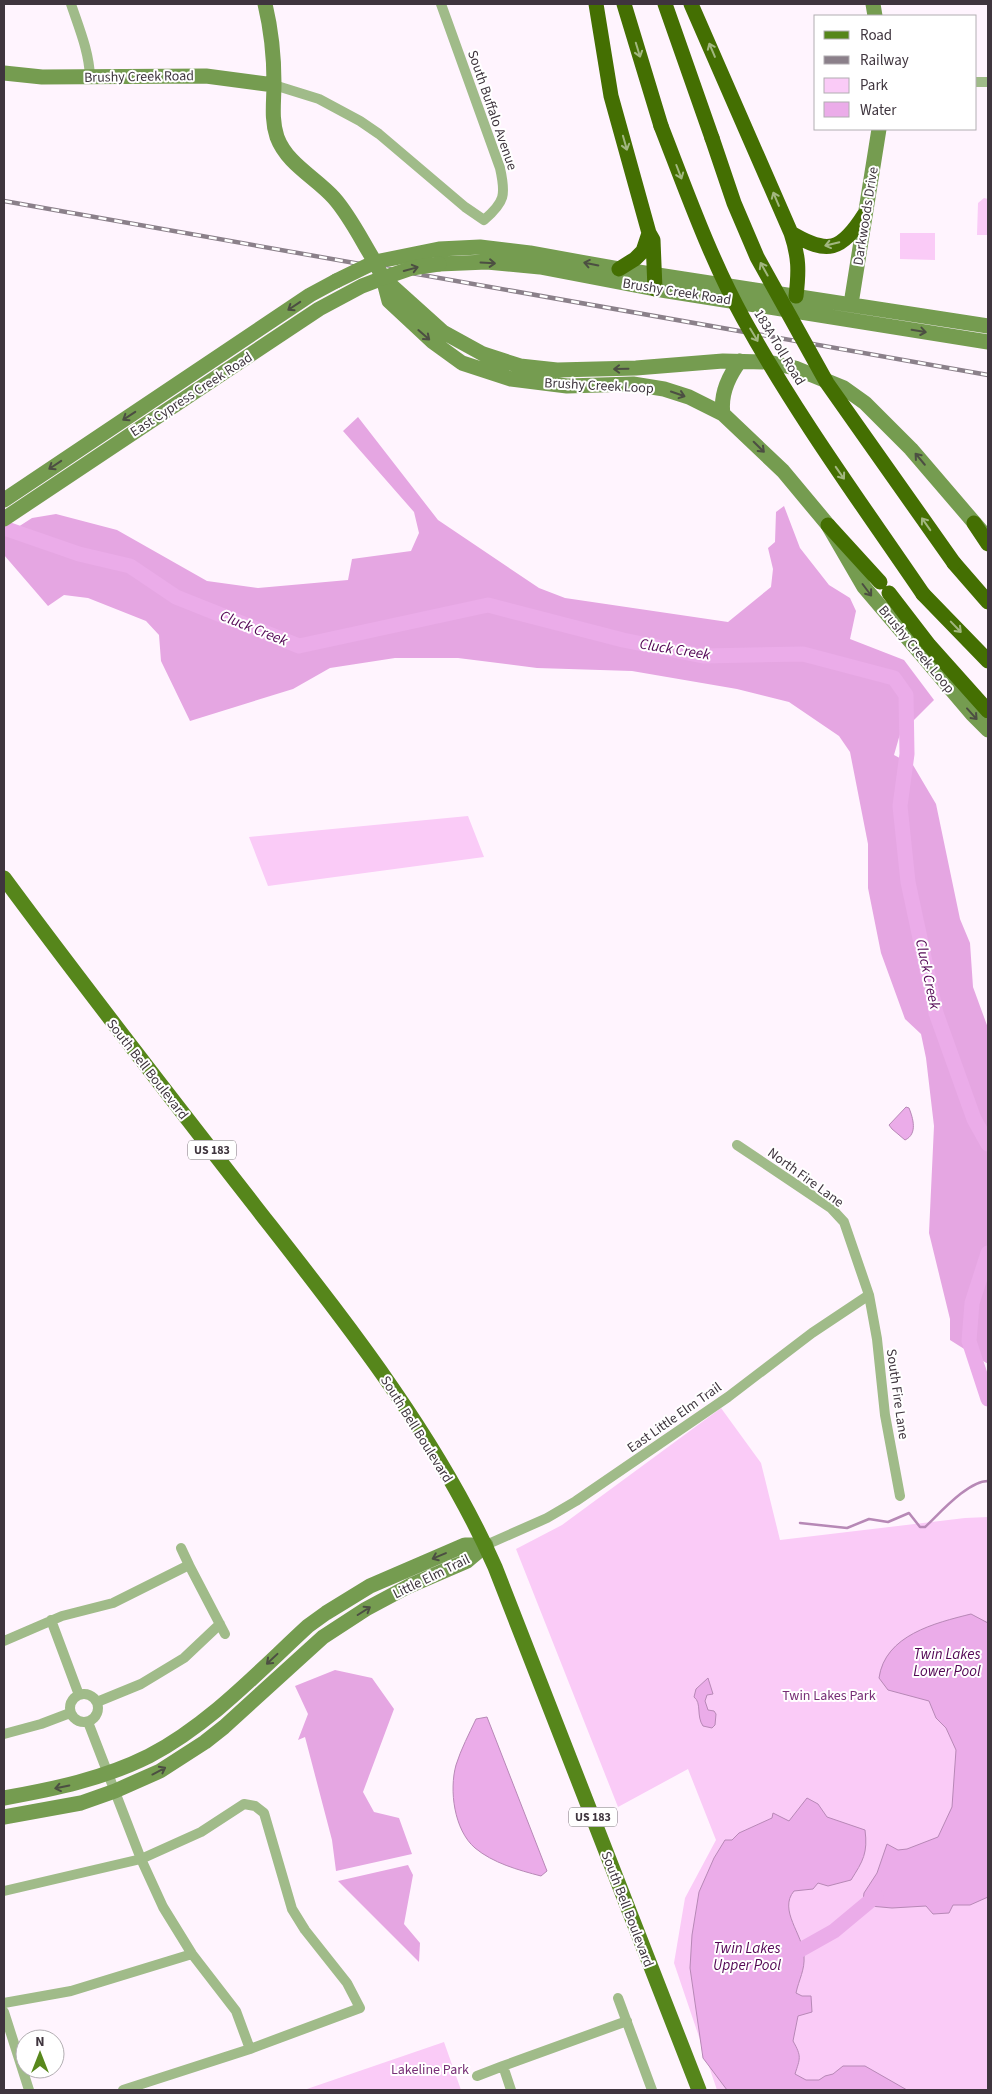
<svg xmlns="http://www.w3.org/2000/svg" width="992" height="2094" font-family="'Source Sans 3',sans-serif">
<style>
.green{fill:#facbf7}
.forest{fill:#e5a6e2}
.water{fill:#ebace9;stroke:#b788b6}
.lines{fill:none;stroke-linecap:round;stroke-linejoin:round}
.stream{stroke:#b788b6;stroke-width:2.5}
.river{stroke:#ebace9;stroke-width:15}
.street{stroke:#a0bb89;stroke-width:10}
.secondary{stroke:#759c50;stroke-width:15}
.primary{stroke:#56861b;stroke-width:15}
.highway{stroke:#446f02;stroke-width:15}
.rail-casing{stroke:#8b808a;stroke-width:4.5}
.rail{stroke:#fff;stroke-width:2.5;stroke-dasharray:8;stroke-linecap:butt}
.secondary-bridge{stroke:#759c50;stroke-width:15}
.highway-bridge{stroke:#446f02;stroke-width:15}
.oneway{stroke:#a2b780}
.oneway2{stroke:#4c4f42}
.labels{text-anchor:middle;stroke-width:4;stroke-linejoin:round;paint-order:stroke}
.shield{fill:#fff;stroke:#797278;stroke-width:1}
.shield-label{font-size:12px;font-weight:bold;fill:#3f353e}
.street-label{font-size:14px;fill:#3f353e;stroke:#fff}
.park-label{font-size:14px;fill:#772f76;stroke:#fff}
.water-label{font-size:15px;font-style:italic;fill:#530654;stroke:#fff}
</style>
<rect width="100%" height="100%" fill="#fff4fe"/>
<path class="green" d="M 984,198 L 988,199 L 988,235 L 977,235 L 978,203 Z
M 900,233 L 935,233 L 935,260 L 900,259 Z
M 468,816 L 484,857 L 268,886 L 249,837 Z
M 721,1408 L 761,1463 L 780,1540 L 965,1518 L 988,1517 L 988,2090 L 717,2090 L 674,1963 L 685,1898 L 716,1840 L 688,1769 L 618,1807 L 516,1549 L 562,1525 Z
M 444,2042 L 461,2090 L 304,2090 Z"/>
<path class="forest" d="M 358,417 L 438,520 L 539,588 L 565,598 L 728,622 L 771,587 L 773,569 L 768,548 L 775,542 L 776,512 L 784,506 L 800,548 L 829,585 L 850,598 L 856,611 L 850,639 L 904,660 L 934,700 L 900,734 L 894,755 L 913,765 L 936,804 L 960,919 L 970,943 L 973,987 L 988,1028 L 988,1364 L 950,1340 L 950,1319 L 929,1233 L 934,1126 L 926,1058 L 921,1034 L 905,1019 L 881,953 L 868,888 L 868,844 L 850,752 L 839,736 L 789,702 L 737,689 L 632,671 L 537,668 L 458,658 L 395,658 L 330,668 L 293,689 L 190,721 L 161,661 L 159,635 L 146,621 L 88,598 L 64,595 L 48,606 L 4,555 L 4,536 L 32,518 L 56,514 L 117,530 L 207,581 L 258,588 L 348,580 L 352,559 L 411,551 L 419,533 L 414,512 L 343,431 Z
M 335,1670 L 372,1678 L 394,1709 L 363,1792 L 374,1812 L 399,1818 L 412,1854 L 336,1871 L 332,1840 L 305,1737 L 298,1740 L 308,1714 L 295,1686 Z
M 408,1865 L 413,1875 L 404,1924 L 420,1943 L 419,1962 L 338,1881 Z"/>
<path class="water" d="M 906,1107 L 909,1108 C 913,1118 918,1134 905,1140 L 892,1129 L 889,1125 Z
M 971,1614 L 988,1623 L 988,1897 L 970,1905 L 953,1905 L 949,1913 L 933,1914 L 926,1906 L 892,1908 L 870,1906 L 861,1912 L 859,1902 L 863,1901 L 864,1893 L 877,1873 L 887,1844 L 898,1850 L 907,1849 L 938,1837 L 952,1807 L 956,1750 L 946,1728 L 936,1718 L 929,1701 L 888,1690 L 879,1678 C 885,1635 935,1623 971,1614 Z
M 708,1678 L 713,1694 L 707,1695 L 705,1701 L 708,1710 L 714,1711 L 716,1714 L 715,1725 L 712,1728 L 703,1726 C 696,1716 702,1703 694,1697 L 696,1689 Z
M 487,1717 L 547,1871 L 541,1876 C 518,1870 493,1863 475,1848 C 454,1830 449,1790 456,1765 C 461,1749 469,1734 476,1719 Z
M 807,1798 L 818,1804 L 827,1817 L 865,1830 C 868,1853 863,1861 851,1880 L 828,1886 L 818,1883 L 813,1889 L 794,1891 C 778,1910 803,1934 804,1956 C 805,1970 799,1979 796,1993 L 802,1996 L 811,1996 L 812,2012 L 798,2016 L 793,2041 C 802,2057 800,2058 795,2074 L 806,2080 L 819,2080 L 825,2076 L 833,2074 L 843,2066 L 865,2066 L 907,2090 L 727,2090 L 703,2058 L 690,1968 L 692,1935 L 699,1892 L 714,1858 L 725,1840 L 732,1840 L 739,1833 L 772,1818 L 773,1813 L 789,1821 Z"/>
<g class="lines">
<path class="stream" d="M 800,1523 L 847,1528 L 869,1519 L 888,1522 L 909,1513 L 920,1527 L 925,1527 C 940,1513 968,1481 988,1481"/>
<path class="river" d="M 4,528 L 79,554 L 130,566 L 176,597 L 299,646 L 488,605 L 623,640 L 703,656 L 803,654 L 894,678 L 906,695 L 907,754 L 900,806 L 908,882 L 936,1013 L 974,1119 L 988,1144
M 988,1253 L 972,1303 L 969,1341 L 988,1399
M 786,1958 L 834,1931 L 876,1896"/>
<path class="street" d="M 71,4 C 79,28 89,51 90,77
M 976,82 L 988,82
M 274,85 L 319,99 L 360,121 L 379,134 L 465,207 L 484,220 C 505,202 506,195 500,168 L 441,4
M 737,1145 L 831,1208 L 844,1222 L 869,1295 L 877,1339 L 885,1415 L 900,1496
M 486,1545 L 547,1518 L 576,1501 L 728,1397 L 812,1333 L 869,1295
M 189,1565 L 225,1634
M 51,1620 L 79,1695
M 4,1641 L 62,1616 L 113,1603 L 189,1565 L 181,1548
M70 1708a14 14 0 1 1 28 0a14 14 0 1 1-28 0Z
M 97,1702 L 141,1684 L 184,1658 L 220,1624
M 88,1722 L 141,1859 L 163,1907 L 192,1954 L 236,2011 L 250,2049
M 4,1734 L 41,1724 L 70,1713
M 4,1891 L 141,1859 L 201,1832 L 244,1804 L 255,1806 L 264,1813 L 292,1909 L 305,1930 L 347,1983 L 360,2008 L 250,2049 L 123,2090
M 618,1998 L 652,2090
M 4,2003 L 71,1991 L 192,1954
M 4,2012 L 29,2090
M 477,2076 L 503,2066
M 511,2090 L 503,2066 L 627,2021"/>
<path class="secondary" d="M 265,4 C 271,29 274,57 274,83 C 274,102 271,119 277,137 C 287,164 315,177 334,198 C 350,216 362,241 375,262 L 439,249 L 480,247 L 530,253 L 619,269 L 988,326
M 873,4 L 875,16
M 4,73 L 42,77 L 206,76 L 274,85
M 439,264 L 487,262 L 540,267 L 655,289 L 988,342
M 383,278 L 389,301 L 433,342 L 462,363 L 511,379 L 567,386 L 633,384 L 664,389 L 689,397 L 723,414 L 783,471 L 828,525 L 864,587 L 972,714 L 988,730
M 383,278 L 443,332 L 483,354 L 520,366 L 557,370 L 636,368 L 723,361 L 768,362 L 795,368 L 844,388 L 865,403 L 911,449 L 983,533
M 851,304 L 879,129
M 723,414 C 720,394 728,377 740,361
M 4,500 L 310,295 L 336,281
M 4,519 L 319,309 L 362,286 L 383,278
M 4,1798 C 54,1789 103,1779 149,1756 C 210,1724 258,1672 308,1626 L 326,1613 L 370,1586 L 465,1545 L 486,1545
M 4,1817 L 81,1803 L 115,1791 L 160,1771 L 205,1742 L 224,1727 L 323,1637 L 366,1609 L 409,1586 L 467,1561 L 486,1545"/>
<path class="primary" d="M 4,878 C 86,989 170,1097 255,1206 C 344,1320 436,1434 495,1567 L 699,2090"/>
<path class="highway" d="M 596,4 L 611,96 L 649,233 L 653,240 L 655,289
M 624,4 L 661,126
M 665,4 L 712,138
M 691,4 L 791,233 C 799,257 799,271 796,296
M 791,233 C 828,255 841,251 864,215
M 619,269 L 635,259 L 643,251 L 649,233
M 974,523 L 988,544
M 828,525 L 880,582
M 954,563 L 988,602
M 889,593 L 929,645 L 988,711
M 923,594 L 988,661"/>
<defs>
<path id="rail" d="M 4,201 L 988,375"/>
</defs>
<use href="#rail" class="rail-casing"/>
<use href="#rail" class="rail"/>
<path class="secondary-bridge" d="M 336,281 L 375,262 L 383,278 L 412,268 L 439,264"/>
<path class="highway-bridge" d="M 661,126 C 686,190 710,258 743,318 C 796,414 861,503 923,594
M 712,138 L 734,203 L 757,257 L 827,383 L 954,563"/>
</g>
<defs><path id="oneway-shaft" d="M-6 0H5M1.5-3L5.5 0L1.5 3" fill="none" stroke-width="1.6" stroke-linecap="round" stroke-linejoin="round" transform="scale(1.25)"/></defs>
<g class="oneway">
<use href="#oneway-shaft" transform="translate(638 50) rotate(73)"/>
<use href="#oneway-shaft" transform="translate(712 50) rotate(-113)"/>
<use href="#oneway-shaft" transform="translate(625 143) rotate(74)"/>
<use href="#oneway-shaft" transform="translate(679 172) rotate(69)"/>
<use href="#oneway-shaft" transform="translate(776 199) rotate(-113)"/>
<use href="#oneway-shaft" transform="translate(832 244) rotate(167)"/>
<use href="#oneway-shaft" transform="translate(764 269) rotate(-119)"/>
<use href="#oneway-shaft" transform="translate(754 335) rotate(59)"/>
<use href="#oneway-shaft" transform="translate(840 473) rotate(55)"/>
<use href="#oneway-shaft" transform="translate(926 524) rotate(-125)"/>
<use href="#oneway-shaft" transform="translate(956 627) rotate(46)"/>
</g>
<g class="oneway2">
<use href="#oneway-shaft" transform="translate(488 263) rotate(3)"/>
<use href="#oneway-shaft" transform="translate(591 264) rotate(-169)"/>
<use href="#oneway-shaft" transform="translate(411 269) rotate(-15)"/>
<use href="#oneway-shaft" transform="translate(294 306) rotate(146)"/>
<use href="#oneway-shaft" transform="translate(919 331) rotate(9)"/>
<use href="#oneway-shaft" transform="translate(424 335) rotate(41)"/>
<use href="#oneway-shaft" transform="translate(621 369) rotate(179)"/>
<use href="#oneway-shaft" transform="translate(678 394) rotate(19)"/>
<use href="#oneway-shaft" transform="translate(129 416) rotate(147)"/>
<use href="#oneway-shaft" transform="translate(759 447) rotate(45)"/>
<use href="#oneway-shaft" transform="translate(920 459) rotate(-130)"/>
<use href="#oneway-shaft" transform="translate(55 465) rotate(146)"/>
<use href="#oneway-shaft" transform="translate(867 590) rotate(53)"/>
<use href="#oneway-shaft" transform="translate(972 714) rotate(48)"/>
<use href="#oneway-shaft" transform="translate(439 1556) rotate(157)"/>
<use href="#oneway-shaft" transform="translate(364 1611) rotate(-32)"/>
<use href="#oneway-shaft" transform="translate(272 1659) rotate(137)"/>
<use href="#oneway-shaft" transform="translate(159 1771) rotate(-28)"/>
<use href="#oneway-shaft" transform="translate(62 1787) rotate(168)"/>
</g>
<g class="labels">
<g class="shield">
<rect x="188" y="1140.5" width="48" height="19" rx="4"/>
<rect x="569" y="1807.5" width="48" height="19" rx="4"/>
</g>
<g class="shield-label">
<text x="212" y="1154">US 183</text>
<text x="593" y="1821">US 183</text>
</g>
<g class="street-label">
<text transform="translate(139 76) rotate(-1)" y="5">Brushy Creek Road</text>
<text transform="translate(493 110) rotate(71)" y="5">South Buffalo Avenue</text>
<text transform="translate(865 216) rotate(-81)" y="5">Darkwoods Drive</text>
<text transform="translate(677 291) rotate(9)" y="5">Brushy Creek Road</text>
<text transform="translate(780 347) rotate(59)" y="5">183A Toll Road</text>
<text transform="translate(599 385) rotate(3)" y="5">Brushy Creek Loop</text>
<text transform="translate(191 394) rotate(-33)" y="5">East Cypress Creek Road</text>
<text transform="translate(917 649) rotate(50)" y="5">Brushy Creek Loop</text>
<text transform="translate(148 1069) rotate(52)" y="5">South Bell Boulevard</text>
<text transform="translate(806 1177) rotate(36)" y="5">North Fire Lane</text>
<text transform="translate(898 1394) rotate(82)" y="5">South Fire Lane</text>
<text transform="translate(674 1417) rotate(-35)" y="5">East Little Elm Trail</text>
<text transform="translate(417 1429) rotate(58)" y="5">South Bell Boulevard</text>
<text transform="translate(431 1576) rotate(-26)" y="5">Little Elm Trail</text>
<text transform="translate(628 1909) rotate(69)" y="5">South Bell Boulevard</text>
</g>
<g class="park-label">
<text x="829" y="1700">Twin Lakes Park</text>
<text x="430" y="2074">Lakeline Park</text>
</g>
<g class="water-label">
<text transform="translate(254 628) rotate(22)" y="5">Cluck Creek</text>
<text transform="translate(675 649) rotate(9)" y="5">Cluck Creek</text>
<text transform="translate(928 974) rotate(78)" y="5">Cluck Creek</text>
<text x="947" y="1659">Twin Lakes<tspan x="947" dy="17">Lower Pool</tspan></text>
<text x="747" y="1953">Twin Lakes<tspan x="747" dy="17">Upper Pool</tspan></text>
</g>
</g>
<rect width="992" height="2094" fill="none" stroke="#3f353e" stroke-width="10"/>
<rect x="814" y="15" width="162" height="115" fill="#ffffff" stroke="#b2aeb2"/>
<rect x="824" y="31" width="25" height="8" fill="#56861b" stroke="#b2aeb2"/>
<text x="860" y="40" font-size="15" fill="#3f353e">Road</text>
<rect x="824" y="56" width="25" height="8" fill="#8b808a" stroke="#b2aeb2"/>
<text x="860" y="65" font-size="15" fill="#3f353e">Railway</text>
<rect x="824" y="78" width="25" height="15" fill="#facbf7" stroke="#b2aeb2"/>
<text x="860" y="90" font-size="15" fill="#3f353e">Park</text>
<rect x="824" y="102" width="25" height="15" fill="#ebace9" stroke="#b2aeb2"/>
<text x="860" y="115" font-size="15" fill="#3f353e">Water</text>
<g transform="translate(40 2054)"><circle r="24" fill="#ffffff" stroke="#b2aeb2"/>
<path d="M0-4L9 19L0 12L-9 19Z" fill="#58881c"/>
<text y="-8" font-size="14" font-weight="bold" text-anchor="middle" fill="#3f353e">N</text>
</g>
</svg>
